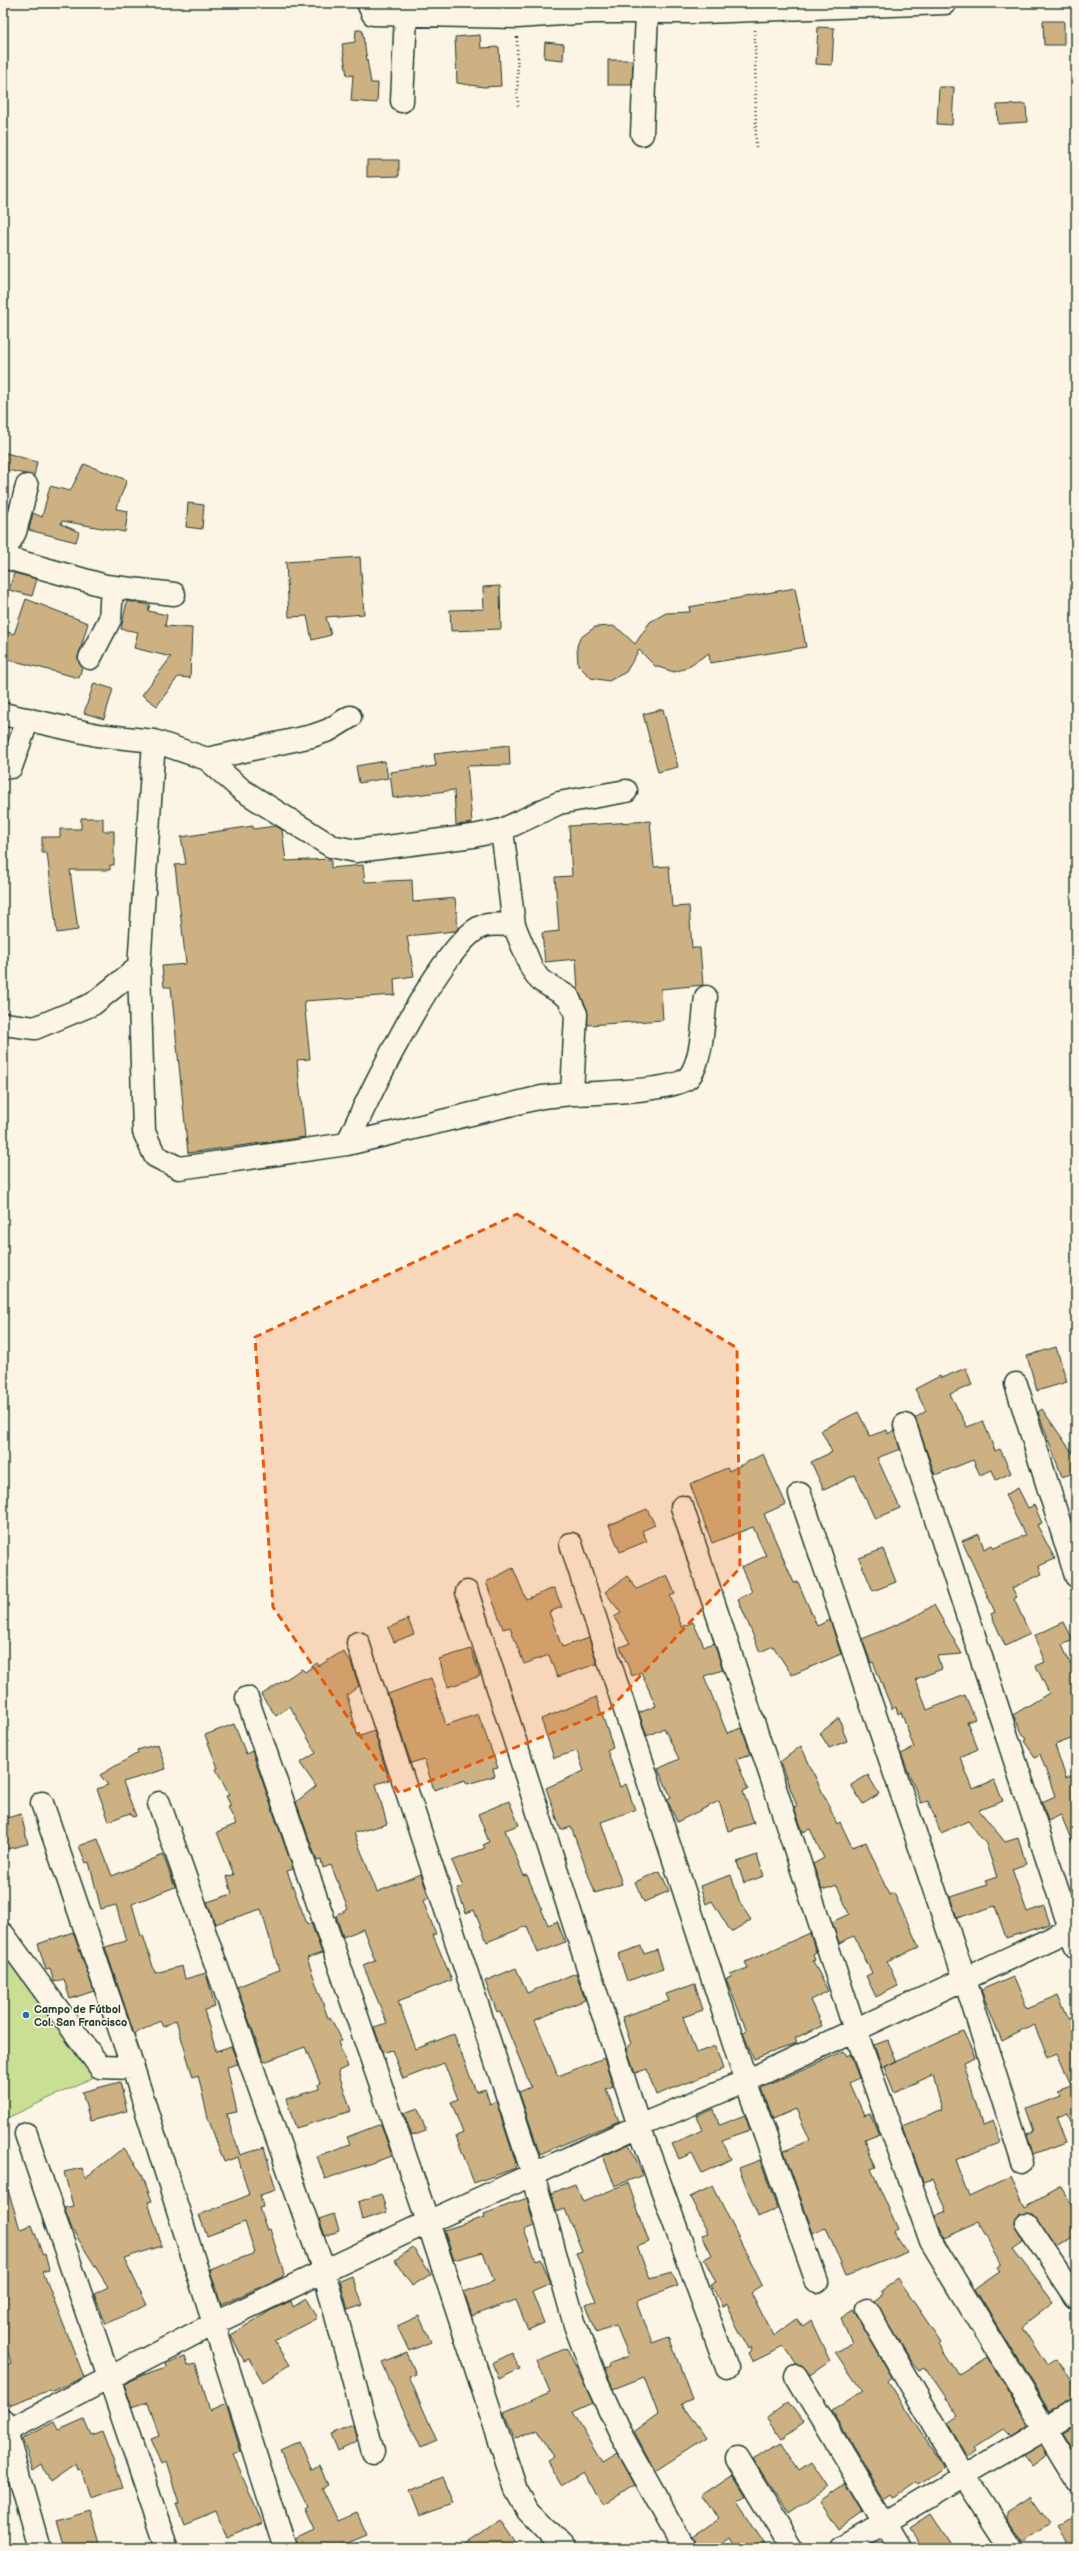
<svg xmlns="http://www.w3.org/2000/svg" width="1079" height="2551" font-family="'Balsamiq Sans',sans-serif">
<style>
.green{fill:#c8df94;stroke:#748e64}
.building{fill:#cdb182;stroke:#1f3d34}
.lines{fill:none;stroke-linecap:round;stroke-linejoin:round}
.minor-casing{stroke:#1f3d34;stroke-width:25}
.path{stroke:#1f3d34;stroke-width:2.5;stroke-dasharray:1 3;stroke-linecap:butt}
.minor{stroke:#fcf5e5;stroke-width:22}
.marked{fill:#e8590c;fill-opacity:0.2;stroke:#e8590c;stroke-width:3;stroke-dasharray:8 5;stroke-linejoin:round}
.poi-dot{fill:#1f6fb2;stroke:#fcf5e5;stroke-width:1.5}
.labels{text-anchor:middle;stroke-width:3.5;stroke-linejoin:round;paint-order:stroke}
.poi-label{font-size:11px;font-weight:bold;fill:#1f3d34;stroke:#fcf5e5;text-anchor:start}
</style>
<rect width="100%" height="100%" fill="#fcf5e5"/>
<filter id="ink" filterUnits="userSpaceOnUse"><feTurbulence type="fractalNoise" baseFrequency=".025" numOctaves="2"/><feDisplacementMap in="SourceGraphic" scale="8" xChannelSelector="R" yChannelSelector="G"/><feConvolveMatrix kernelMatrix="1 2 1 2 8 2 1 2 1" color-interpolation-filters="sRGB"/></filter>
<g filter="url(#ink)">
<path class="green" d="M 3,1953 L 94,2077 L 3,2120 Z"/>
<path class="building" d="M 1043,21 L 1064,21 L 1064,45 L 1044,45 Z
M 818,27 L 834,28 L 832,65 L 816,64 Z
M 356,30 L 362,30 L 371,83 L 378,83 L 377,103 L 351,101 L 353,75 L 347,76 L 342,44 L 355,42 Z
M 480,35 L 481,48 L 499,47 L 501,86 L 484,87 L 457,83 L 455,37 Z
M 545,42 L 564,44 L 563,60 L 544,58 Z
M 608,60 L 633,60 L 632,85 L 608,85 Z
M 939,87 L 954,87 L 952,125 L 937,124 Z
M 1026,104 L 1027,122 L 998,124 L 997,105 Z
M 367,160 L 399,160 L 399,176 L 367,177 Z
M 3,452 L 37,462 L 34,476 L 3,469 Z
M 84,464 L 127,480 L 116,509 L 128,511 L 125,532 L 62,521 L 61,524 L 79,532 L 76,542 L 29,530 L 33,513 L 42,517 L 50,486 L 70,491 Z
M 3,502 L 9,504 L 4,523 L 3,523 Z
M 188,503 L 204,505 L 202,529 L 186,527 Z
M 360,557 L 364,614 L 326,617 L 331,635 L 312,640 L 307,616 L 289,617 L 286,562 Z
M 14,573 L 37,579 L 32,596 L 9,590 Z
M 500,586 L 501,629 L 451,631 L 450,610 L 484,609 L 483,587 Z
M 795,588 L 806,647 L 710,663 L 709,653 L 684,669 L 674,672 L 655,666 L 639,650 L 626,672 L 609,681 L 591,678 L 578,665 L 577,646 L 580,638 L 595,627 L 613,626 L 621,631 L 635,644 L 650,622 L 666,613 L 690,612 L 689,607 Z
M 26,599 L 88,623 L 78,658 L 82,667 L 79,678 L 3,658 L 3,647 L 8,632 L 14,634 Z
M 127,601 L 150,605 L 148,611 L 167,615 L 165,626 L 192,628 L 190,678 L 178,677 L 157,706 L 142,695 L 171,657 L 134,648 L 138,632 L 121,629 Z
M 94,683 L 113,689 L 104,719 L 84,713 Z
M 663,709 L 678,767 L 658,772 L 643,714 Z
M 509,745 L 510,765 L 467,766 L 472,823 L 456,825 L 454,790 L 393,798 L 390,772 L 436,766 L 434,754 Z
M 385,761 L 388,778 L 359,783 L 356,766 Z
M 81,818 L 103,818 L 103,831 L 114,831 L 114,865 L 110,865 L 110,870 L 70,870 L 78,930 L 57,933 L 47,853 L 42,853 L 42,837 L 60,837 L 60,829 L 81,829 Z
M 650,821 L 654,867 L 669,866 L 672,907 L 689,906 L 692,948 L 700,948 L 703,985 L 661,989 L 663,1020 L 588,1025 L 587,1009 L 578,990 L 576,959 L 545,962 L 542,933 L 559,931 L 555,877 L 572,876 L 569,826 Z
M 253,826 L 253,829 L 276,826 L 282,830 L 286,861 L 331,859 L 331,868 L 363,865 L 365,882 L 412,880 L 413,902 L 455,898 L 458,929 L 455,931 L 407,936 L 414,976 L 394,979 L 395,995 L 304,1001 L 310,1059 L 297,1060 L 305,1137 L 188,1153 L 171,987 L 164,987 L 162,966 L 186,964 L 175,865 L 186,864 L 181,837 Z
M 1056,1347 L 1067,1382 L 1037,1391 L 1027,1356 Z
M 966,1368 L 972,1385 L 950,1394 L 967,1427 L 983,1421 L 995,1451 L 1000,1449 L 1011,1473 L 996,1480 L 992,1470 L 980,1475 L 973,1460 L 935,1475 L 915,1418 L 926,1411 L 915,1389 L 940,1376 L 941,1378 Z
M 1042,1409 L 1076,1458 L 1076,1472 L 1062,1477 L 1038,1412 Z
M 858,1412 L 870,1436 L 887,1430 L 888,1434 L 894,1430 L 900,1449 L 877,1458 L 900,1508 L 875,1519 L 855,1475 L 824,1490 L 811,1462 L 832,1452 L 821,1430 Z
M 763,1454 L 786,1504 L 764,1514 L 794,1583 L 798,1582 L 817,1626 L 830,1620 L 841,1654 L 792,1675 L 773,1646 L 760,1652 L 738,1599 L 752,1592 L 741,1567 L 766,1556 L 753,1527 L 712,1543 L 690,1484 L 727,1468 L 729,1471 Z
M 1018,1488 L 1028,1508 L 1034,1505 L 1042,1523 L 1037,1525 L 1055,1559 L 1039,1566 L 1042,1574 L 1012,1588 L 1017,1597 L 1014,1599 L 1030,1634 L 1005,1646 L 991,1614 L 995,1612 L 962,1541 L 979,1534 L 984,1549 L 992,1545 L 994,1548 L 1025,1535 L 1005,1495 Z
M 647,1509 L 655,1525 L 642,1531 L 647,1541 L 620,1552 L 609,1525 Z
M 883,1549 L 896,1582 L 873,1591 L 859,1558 Z
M 513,1568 L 526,1599 L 554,1588 L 562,1607 L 549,1612 L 562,1647 L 589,1638 L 597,1664 L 557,1677 L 549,1655 L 524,1664 L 510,1627 L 503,1629 L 486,1582 Z
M 667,1575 L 675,1594 L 670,1596 L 682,1627 L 693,1622 L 704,1646 L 714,1643 L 723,1670 L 704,1676 L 727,1733 L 742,1728 L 751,1754 L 736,1759 L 748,1789 L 743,1791 L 754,1823 L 728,1831 L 719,1801 L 677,1822 L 667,1799 L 671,1797 L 658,1769 L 679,1759 L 664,1728 L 647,1736 L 639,1713 L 656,1706 L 641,1672 L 632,1676 L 620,1647 L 630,1643 L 614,1617 L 621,1613 L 605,1592 L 627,1576 L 637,1589 Z
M 934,1605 L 962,1654 L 937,1656 L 942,1669 L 916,1679 L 927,1710 L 965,1695 L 975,1719 L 967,1722 L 978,1749 L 960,1757 L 973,1789 L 994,1780 L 1003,1801 L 979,1810 L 1005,1842 L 1018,1838 L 1026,1864 L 1012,1869 L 1027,1912 L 1044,1906 L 1050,1924 L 1006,1938 L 995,1906 L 957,1918 L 950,1897 L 987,1885 L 985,1881 L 997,1877 L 986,1844 L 968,1821 L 941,1833 L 928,1801 L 921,1803 L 901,1754 L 914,1748 L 901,1712 L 898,1714 L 896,1707 L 892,1709 L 873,1662 L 871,1663 L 862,1639 L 912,1618 Z
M 408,1619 L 414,1634 L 394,1642 L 388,1628 Z
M 1064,1622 L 1073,1640 L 1062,1645 L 1076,1677 L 1076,1737 L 1055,1745 L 1066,1778 L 1076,1774 L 1075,1849 L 1061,1815 L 1048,1821 L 1042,1802 L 1055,1796 L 1040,1754 L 1035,1757 L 1024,1741 L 1026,1740 L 1013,1715 L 1049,1693 L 1036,1666 L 1045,1662 L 1034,1636 Z
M 471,1649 L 480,1676 L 448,1687 L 439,1659 Z
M 343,1651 L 351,1663 L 359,1686 L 347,1695 L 358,1737 L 374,1731 L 389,1780 L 376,1784 L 387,1824 L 354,1833 L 377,1892 L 421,1874 L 429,1898 L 423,1901 L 436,1934 L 433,1935 L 452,1980 L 398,2001 L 416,2049 L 454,2034 L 476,2092 L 485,2089 L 490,2104 L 496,2101 L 516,2163 L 514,2164 L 516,2168 L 474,2183 L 456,2136 L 463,2133 L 451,2102 L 458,2099 L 444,2063 L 403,2079 L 392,2050 L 383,2053 L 374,2027 L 387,2023 L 363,1965 L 375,1960 L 363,1929 L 343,1937 L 336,1916 L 348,1909 L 331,1865 L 323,1868 L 321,1860 L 317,1861 L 296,1802 L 316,1786 L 300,1763 L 316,1753 L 290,1706 L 276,1716 L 261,1695 L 302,1669 L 305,1672 L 317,1663 L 319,1666 Z
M 431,1678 L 446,1725 L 478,1714 L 498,1768 L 493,1769 L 495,1776 L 467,1784 L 465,1780 L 434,1790 L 424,1759 L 411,1763 L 388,1694 Z
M 596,1697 L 613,1747 L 607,1750 L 620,1787 L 626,1784 L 635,1810 L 601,1822 L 622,1884 L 595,1893 L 571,1827 L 561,1830 L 546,1788 L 584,1771 L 577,1751 L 554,1758 L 541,1719 Z
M 839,1718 L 847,1741 L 829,1748 L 820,1733 Z
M 234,1724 L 246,1754 L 252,1751 L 293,1869 L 287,1871 L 307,1924 L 311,1923 L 322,1953 L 307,1958 L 328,2018 L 330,2017 L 342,2040 L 338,2042 L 348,2067 L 338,2071 L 351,2111 L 296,2128 L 286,2099 L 319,2089 L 318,2084 L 320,2083 L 305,2047 L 264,2062 L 237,1987 L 279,1970 L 261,1909 L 215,1924 L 207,1902 L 232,1894 L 227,1876 L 234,1875 L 217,1832 L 236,1824 L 228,1807 L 231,1806 L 226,1796 L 229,1795 L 216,1769 L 218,1768 L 205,1735 Z
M 158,1744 L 166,1769 L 123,1782 L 136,1816 L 133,1817 L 130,1813 L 109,1821 L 97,1789 L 108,1785 L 100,1775 L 138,1753 L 137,1750 Z
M 801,1746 L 837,1824 L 840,1822 L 852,1847 L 866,1842 L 889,1895 L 894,1893 L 919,1947 L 887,1961 L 898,1986 L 876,1997 L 866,1976 L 872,1973 L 854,1936 L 839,1943 L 832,1922 L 849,1914 L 837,1885 L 822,1890 L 813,1864 L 824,1858 L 810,1829 L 803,1832 L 794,1807 L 797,1806 L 780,1762 Z
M 868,1775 L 879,1794 L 863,1804 L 851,1785 Z
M 509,1801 L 519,1825 L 505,1830 L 524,1876 L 527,1875 L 548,1925 L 557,1921 L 565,1942 L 538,1953 L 527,1926 L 487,1942 L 474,1910 L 466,1913 L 457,1889 L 463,1887 L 452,1861 L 485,1848 L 483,1845 L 489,1842 L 478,1814 Z
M 21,1814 L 28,1844 L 3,1850 L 3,1819 Z
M 98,1839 L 112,1876 L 163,1855 L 175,1887 L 132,1904 L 141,1936 L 143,1935 L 155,1973 L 182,1966 L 185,1979 L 206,1973 L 215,2007 L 204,2010 L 216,2051 L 231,2046 L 238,2064 L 227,2067 L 237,2112 L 226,2114 L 240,2155 L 264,2147 L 276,2190 L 260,2195 L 263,2207 L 259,2208 L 267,2230 L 270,2229 L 284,2274 L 282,2277 L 221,2305 L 210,2270 L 255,2253 L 245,2222 L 207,2236 L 199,2215 L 249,2195 L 238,2157 L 224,2162 L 208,2118 L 198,2075 L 193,2077 L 176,2020 L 163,2027 L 160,2021 L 134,2034 L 105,1947 L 126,1941 L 116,1905 L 101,1909 L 89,1862 L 86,1863 L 79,1846 Z
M 757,1855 L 764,1876 L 744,1883 L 737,1862 Z
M 660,1871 L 669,1891 L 644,1902 L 635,1882 Z
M 731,1875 L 740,1903 L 751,1920 L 731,1932 L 712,1901 L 706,1904 L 700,1886 Z
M 73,1932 L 94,1991 L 70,1999 L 64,1979 L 54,1982 L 50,1969 L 46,1970 L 38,1944 Z
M 810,1933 L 816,1953 L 813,1955 L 815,1960 L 813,1961 L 828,1991 L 810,2000 L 822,2026 L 795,2038 L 797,2043 L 754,2059 L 743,2033 L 747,2031 L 726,1979 L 731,1977 L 730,1974 L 748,1968 L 745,1962 Z
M 641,1946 L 644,1954 L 657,1950 L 663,1969 L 627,1981 L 618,1954 Z
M 516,1968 L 527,1993 L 576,1973 L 585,2000 L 535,2020 L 558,2076 L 604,2058 L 613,2086 L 606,2089 L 619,2121 L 540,2154 L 519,2092 L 531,2087 L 500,2011 L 497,2012 L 485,1981 Z
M 1013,1976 L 1027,2008 L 1058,1995 L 1068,2018 L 1076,2014 L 1076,2134 L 1066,2113 L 1055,2117 L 1065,2142 L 1033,2154 L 1027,2134 L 1034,2131 L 1026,2108 L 1059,2095 L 1057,2090 L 1071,2085 L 1057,2053 L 1048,2057 L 1034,2025 L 1002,2041 L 981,1990 Z
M 695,1984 L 703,2010 L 683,2017 L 696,2053 L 715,2046 L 723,2069 L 656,2095 L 647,2069 L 635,2073 L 627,2049 L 631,2044 L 622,2017 L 669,2001 L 666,1994 Z
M 963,2031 L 975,2057 L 964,2062 L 982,2125 L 992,2121 L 1000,2143 L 955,2160 L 969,2197 L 1011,2177 L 1025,2207 L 1061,2187 L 1076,2213 L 1076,2234 L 1056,2246 L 1033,2213 L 1020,2213 L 1015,2224 L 1023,2241 L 1013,2248 L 1054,2302 L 1023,2326 L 1048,2365 L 1057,2359 L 1076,2391 L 1076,2398 L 1049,2411 L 975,2289 L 1001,2271 L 998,2267 L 1002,2264 L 978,2223 L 944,2238 L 935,2216 L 946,2211 L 932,2179 L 923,2182 L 903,2126 L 942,2110 L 933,2075 L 894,2092 L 884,2067 Z
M 888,2040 L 896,2061 L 882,2068 L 874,2045 Z
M 844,2051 L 847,2056 L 850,2054 L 859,2078 L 850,2083 L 864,2115 L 870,2113 L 879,2134 L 864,2140 L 876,2167 L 871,2169 L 898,2229 L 893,2232 L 907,2252 L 846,2276 L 826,2228 L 813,2233 L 784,2151 L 810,2140 L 796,2109 L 773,2119 L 762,2088 Z
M 120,2082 L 127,2111 L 90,2121 L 82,2092 Z
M 418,2108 L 426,2131 L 412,2136 L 404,2113 Z
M 714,2109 L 719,2125 L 745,2115 L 750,2130 L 722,2140 L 731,2159 L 702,2173 L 692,2153 L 679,2159 L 672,2144 L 702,2130 L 697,2116 Z
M 381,2124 L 392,2156 L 325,2179 L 317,2156 L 350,2144 L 347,2137 Z
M 629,2144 L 643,2175 L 615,2186 L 603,2156 Z
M 123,2148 L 141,2172 L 152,2201 L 148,2202 L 162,2246 L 124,2258 L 147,2305 L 106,2324 L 94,2294 L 108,2287 L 72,2229 L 64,2208 L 73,2206 L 64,2172 L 82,2168 L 85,2178 Z
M 760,2160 L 777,2208 L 758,2217 L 739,2168 Z
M 628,2183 L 649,2242 L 637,2247 L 650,2278 L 672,2272 L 678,2286 L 637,2301 L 652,2343 L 669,2337 L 692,2399 L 682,2403 L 706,2438 L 655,2471 L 634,2431 L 658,2414 L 644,2377 L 613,2389 L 604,2368 L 609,2366 L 608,2364 L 629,2356 L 616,2325 L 596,2332 L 586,2305 L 596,2301 L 576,2253 L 582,2251 L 565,2209 L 557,2212 L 551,2193 L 575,2184 L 583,2202 Z
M 713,2186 L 762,2285 L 751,2292 L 773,2336 L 797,2319 L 803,2327 L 811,2321 L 830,2361 L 810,2375 L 802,2365 L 795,2364 L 783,2347 L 752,2362 L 748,2354 L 752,2350 L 751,2347 L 748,2349 L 726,2304 L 722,2306 L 711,2284 L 716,2282 L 704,2259 L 712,2255 L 702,2235 L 708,2233 L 690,2197 Z
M 7,2187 L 20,2229 L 32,2225 L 43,2255 L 45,2254 L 49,2270 L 43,2272 L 84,2377 L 51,2392 L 50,2390 L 9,2405 L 3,2390 L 3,2366 L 11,2363 L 3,2334 L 3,2188 Z
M 381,2194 L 387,2212 L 362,2220 L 358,2202 Z
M 527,2198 L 534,2226 L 524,2230 L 536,2261 L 541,2259 L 551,2284 L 532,2292 L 544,2323 L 528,2330 L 516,2300 L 472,2316 L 464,2292 L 494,2281 L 483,2252 L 454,2260 L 444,2230 L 485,2217 L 484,2214 Z
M 334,2214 L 339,2231 L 325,2236 L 319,2219 Z
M 413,2248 L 431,2274 L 412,2286 L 395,2260 Z
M 352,2276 L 363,2305 L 348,2310 L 340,2281 Z
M 898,2279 L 941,2342 L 939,2344 L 959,2375 L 987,2357 L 1027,2424 L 1010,2435 L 1003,2428 L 975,2446 L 977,2449 L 967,2456 L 948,2424 L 958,2417 L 925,2368 L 920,2371 L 912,2362 L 874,2300 L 883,2293 L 882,2290 Z
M 306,2299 L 317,2318 L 274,2341 L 289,2365 L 263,2382 L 249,2359 L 244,2361 L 231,2335 L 273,2309 L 291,2301 L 293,2307 Z
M 853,2310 L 892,2377 L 888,2381 L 944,2467 L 918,2485 L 916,2482 L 894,2497 L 891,2493 L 884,2498 L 832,2411 L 862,2391 L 835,2352 L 852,2345 L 841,2318 Z
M 419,2316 L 431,2342 L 409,2351 L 397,2326 Z
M 567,2348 L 593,2403 L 573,2412 L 603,2463 L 618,2454 L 635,2485 L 603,2504 L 583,2472 L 561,2485 L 547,2460 L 553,2457 L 538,2429 L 514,2439 L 504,2412 L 550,2392 L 537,2361 Z
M 407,2353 L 416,2374 L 409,2377 L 437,2441 L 421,2448 L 382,2363 Z
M 512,2353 L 520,2369 L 499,2379 L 492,2363 Z
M 185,2356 L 188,2366 L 196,2364 L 210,2411 L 226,2404 L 241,2452 L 233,2455 L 262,2522 L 226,2537 L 216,2511 L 184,2524 L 176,2503 L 179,2503 L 166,2462 L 162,2464 L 151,2439 L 159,2436 L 148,2402 L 132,2407 L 124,2384 L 143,2375 L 167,2367 L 166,2363 Z
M 788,2402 L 804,2423 L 782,2439 L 767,2418 Z
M 84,2419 L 91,2435 L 102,2431 L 123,2487 L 90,2497 L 81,2469 L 78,2470 L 76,2464 L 50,2482 L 42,2464 L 33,2470 L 22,2439 L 55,2422 L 59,2430 Z
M 353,2425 L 357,2442 L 338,2451 L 331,2434 Z
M 1076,2425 L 1076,2456 L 1062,2433 Z
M 300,2441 L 312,2470 L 319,2466 L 328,2485 L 322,2488 L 338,2521 L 357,2513 L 367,2535 L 335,2548 L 297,2548 L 295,2539 L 314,2530 L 305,2510 L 308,2508 L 280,2450 Z
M 780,2442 L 799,2471 L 811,2463 L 827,2487 L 788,2514 L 753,2460 Z
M 1040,2445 L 1046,2455 L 1031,2466 L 1023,2455 Z
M 733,2475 L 746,2497 L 737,2503 L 767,2548 L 737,2548 L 730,2537 L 715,2548 L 699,2548 L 692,2537 L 719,2518 L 702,2496 Z
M 443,2477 L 454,2503 L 420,2515 L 410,2490 Z
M 846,2483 L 863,2512 L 839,2529 L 820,2501 Z
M 1030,2497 L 1049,2524 L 1023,2542 L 1007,2519 L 1007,2512 Z
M 90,2510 L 101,2548 L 65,2548 L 57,2520 Z
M 930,2514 L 952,2548 L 922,2548 L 909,2528 Z
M 1076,2516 L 1076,2548 L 1069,2548 L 1056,2529 Z
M 500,2520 L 519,2548 L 458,2548 Z"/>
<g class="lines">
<defs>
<path id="minor" d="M 368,3 L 373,14 L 517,17 L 593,12 L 703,12 L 945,3
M 402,101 L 406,15
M 642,134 L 647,12
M 3,554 L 15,532 L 27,486
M 3,557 L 106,586 L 174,594
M 90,658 L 110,619 L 112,587
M 3,714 L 97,735 L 154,741 L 207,759 L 242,790 L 331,846 L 356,851 L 473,836 L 502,830 L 559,803 L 626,791
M 154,741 L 139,967 L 144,1132 L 155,1156 L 179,1168 L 347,1144 L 542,1097 L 572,1094 L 576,1014 L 568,997 L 540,980 L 532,969 L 514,925
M 207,759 L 312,736 L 329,730 L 350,717
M 3,767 L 11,767 L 28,719
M 3,1024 L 35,1028 L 93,1004 L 139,967
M 572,1094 C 594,1093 676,1091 689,1077 C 703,1060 703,1018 706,997
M 347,1144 C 366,1102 443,939 483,926 C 492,923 505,925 514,925 L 502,830
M 1016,1384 L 1076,1576
M 905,1425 L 1076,1947
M 800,1494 L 965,1980 L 1023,2163
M 682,1507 L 855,2030 L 931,2241 L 1076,2480
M 571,1544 L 746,2081 L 817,2282
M 467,1592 L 639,2126 L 727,2368
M 358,1643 L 533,2174 L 575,2325 L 597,2383 L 620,2433 L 684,2548
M 247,1698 L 428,2222 L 516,2490 L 528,2511 L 564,2548
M 42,1803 L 133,2068 L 285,2548
M 159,1803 L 324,2271 L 373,2452
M 3,1934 L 100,2067 L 133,2068
M 26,2134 L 167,2548
M 1027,2224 L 1076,2298
M 867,2310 L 964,2476 L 1011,2548
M 796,2376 L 899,2548
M 3,2421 L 39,2548
M 7,2431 L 215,2323 L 428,2222 L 639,2126 L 746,2081 L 1076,1927
M 738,2459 L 792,2548
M 842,2548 L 1076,2410"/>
</defs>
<use href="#minor" class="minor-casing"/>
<path class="path" d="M 755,30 L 756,150
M 517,37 L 518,108"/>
<use href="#minor" class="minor"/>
</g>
</g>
<path class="marked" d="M 517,1214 L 737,1348 L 740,1568 L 608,1711 L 399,1793 L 273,1607 L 255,1337 Z"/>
<circle class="poi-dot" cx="26" cy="2015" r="4"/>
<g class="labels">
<g class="poi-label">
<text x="34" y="2013">Campo de Fútbol<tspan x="34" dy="13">Col. San Francisco</tspan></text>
</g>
</g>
<rect width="1079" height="2551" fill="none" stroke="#fcf5e5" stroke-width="16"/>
<rect x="8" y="8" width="1063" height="2535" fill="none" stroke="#1f3d34" stroke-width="1.5" filter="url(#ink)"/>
</svg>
